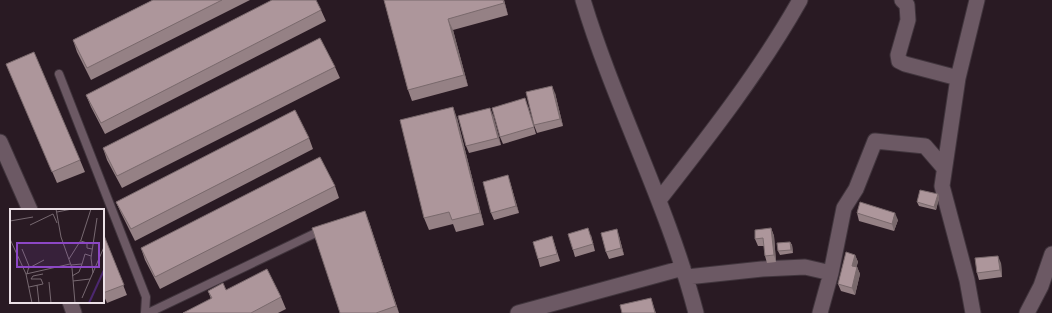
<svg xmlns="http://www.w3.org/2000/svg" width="1052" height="313" font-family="'PT Serif',serif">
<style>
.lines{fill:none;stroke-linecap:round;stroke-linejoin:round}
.service-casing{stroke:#41353d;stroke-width:10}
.minor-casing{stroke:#41353d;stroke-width:17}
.service{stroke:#6c5964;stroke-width:8}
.minor{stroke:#6c5964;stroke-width:15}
.wall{fill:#958185}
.shaded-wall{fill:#79696c}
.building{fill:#ad969b;stroke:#79696c}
.inset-river{fill:none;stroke:#4c286f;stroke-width:2}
.inset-road{fill:none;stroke:#776971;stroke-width:1}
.view{fill:#8c47c5;fill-opacity:0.15;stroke:#8c47c5;stroke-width:2}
.inset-edge{fill:none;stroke:#ebe0e6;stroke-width:2}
</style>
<rect width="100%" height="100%" fill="#291a23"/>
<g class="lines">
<defs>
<path id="service" d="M 59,74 L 146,297 L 145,313
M 148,313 L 324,229"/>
<path id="minor" d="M 583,0 C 615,106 668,205 696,313
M 902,0 L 907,5 L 908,20 L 898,55 L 899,61 L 905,64 L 958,78
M 0,142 L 30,210
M 659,200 C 709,136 760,71 800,0
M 687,277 L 762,269 L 805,267 L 831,273 L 844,208 L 856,189 L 875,141 L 925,146 L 944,168
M 70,302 L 74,313
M 518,313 L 683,268
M 820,313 L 831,273
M 973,313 L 967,280 L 942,186 L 958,78 L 977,0
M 1027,313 L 1041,286 L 1052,254"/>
</defs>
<use href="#service" class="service-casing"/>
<use href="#minor" class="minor-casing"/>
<use href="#service" class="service"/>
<use href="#minor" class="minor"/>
</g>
<path class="wall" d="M 153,0 L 250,0 L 91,80 L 77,52 L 73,40 Z
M 384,0 L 504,0 L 508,15 L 453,30 L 468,86 L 412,101 L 408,90 Z
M 321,10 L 326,21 L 105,134 L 91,107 L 86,95 Z
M 6,64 L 80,160 L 85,172 L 57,183 L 11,75 Z
M 335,67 L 340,78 L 122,188 L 107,160 L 103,148 Z
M 555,93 L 563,126 L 537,133 L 534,125 Z
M 528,106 L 536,134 L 503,144 L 500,137 Z
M 493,115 L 501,145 L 469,153 L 466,146 Z
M 457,118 L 484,225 L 456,232 L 453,224 L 429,230 L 424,218 Z
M 309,138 L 313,149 L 135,241 L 121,213 L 116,202 Z
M 510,182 L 519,213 L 494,220 L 491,213 Z
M 335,186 L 339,198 L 160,289 L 145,260 L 141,248 Z
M 938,194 L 939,198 L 936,210 L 919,206 L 917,202 Z
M 857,213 L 898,220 L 894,231 L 859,221 Z
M 369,222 L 399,313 L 340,313 Z
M 771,228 L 774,236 L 776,262 L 767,263 L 765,256 L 764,246 L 758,246 L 755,239 Z
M 103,233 L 127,295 L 107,303 L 103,294 Z
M 591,235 L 595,251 L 575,257 L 573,250 Z
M 552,236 L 560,261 L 540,267 L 538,259 Z
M 619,236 L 624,255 L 609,259 L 606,252 Z
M 790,242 L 792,245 L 793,253 L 780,255 L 778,251 Z
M 855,255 L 858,262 L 856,267 L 857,267 L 860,274 L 855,295 L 841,291 L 838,284 Z
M 1001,263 L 1002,277 L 979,280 L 977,273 Z
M 226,290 L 281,297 L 286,309 L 278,313 L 183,313 L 211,299 L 208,291 Z"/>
<path class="shaded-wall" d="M 503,0 L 504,0 L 508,15 Z
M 448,19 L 453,30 L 468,86 L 464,75 Z
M 552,86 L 555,93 L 563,126 L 560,119 Z
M 453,107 L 457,118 L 484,225 L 480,213 Z
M 490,108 L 493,115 L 501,145 L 498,138 Z
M 508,175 L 510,182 L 519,213 L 516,206 Z
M 938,194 L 939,198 L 936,210 L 934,207 Z
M 365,211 L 369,222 L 399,313 L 396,306 Z
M 895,213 L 898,220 L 894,231 L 892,224 Z
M 771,228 L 774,236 L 776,262 L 774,255 Z
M 617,229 L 619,236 L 624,255 L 621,248 Z
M 790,242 L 792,245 L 793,253 L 791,250 Z
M 855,255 L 858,262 L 855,273 L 852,266 Z
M 998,256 L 1001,263 L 1002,277 L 1000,270 Z
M 857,267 L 860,274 L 855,295 L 852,288 Z
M 651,298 L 656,313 L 655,313 Z"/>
<path class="building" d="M 153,0 L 222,0 L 87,68 L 73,40 Z
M 272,0 L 316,0 L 321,10 L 101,123 L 86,95 Z
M 384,0 L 503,0 L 504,3 L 448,19 L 464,75 L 408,90 Z
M 320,38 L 335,67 L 117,176 L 103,148 Z
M 34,52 L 80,160 L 52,172 L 6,64 Z
M 552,86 L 560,119 L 534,125 L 526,92 Z
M 525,98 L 534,127 L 500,137 L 492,108 Z
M 453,107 L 480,213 L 452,220 L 449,212 L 424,218 L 400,120 Z
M 490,108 L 498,138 L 466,146 L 458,116 Z
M 295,110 L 309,138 L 131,229 L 116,202 Z
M 320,157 L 335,186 L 155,277 L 141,248 Z
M 508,175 L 516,206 L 491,213 L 483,182 Z
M 920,190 L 938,194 L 934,207 L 917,202 Z
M 860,202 L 895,213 L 892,224 L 857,213 Z
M 365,211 L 396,306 L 376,313 L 340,313 L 312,228 Z
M 588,228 L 593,244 L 573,250 L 568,234 Z
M 771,228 L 774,255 L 765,256 L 763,238 L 755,239 L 755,230 Z
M 617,229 L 621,248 L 606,252 L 601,233 Z
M 103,233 L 124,285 L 103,293 Z
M 552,236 L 557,254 L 538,259 L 533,242 Z
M 790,242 L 791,250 L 778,251 L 777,243 Z
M 846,252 L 855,255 L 852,266 L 857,267 L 852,288 L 838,284 Z
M 998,256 L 1000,270 L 977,273 L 975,258 Z
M 267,269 L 281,297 L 251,313 L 183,313 L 212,298 L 208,291 L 223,283 L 226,290 Z
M 651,298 L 655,313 L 622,313 L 620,305 Z"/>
<g transform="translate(10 209)">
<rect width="94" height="94" fill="#291a23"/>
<path class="inset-river" d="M 79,94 L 94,61"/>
<path class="inset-road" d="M 46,0 L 51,28 L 62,59 L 65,94M 47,3 L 62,0M 0,12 L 23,8M 20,16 L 43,5 L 47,14M 0,30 L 16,65 L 22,94M 71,32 L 77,34 L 77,39 L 82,40M 12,40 L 19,57 L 17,65M 59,50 L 71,31 L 81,0M 61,56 L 72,55 L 75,45 L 81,47M 19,59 L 34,51M 83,64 L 81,49 L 87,9M 16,65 L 60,55M 62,67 L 69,63 L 72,55M 21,70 L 23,67 L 33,65M 63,72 L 80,70M 39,73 L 41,94M 27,76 L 29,94M 19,78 L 33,75 L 31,70 L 21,70M 72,89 L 94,38"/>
<path class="view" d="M 7,34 L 89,34 L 89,58 L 7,58 Z"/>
<rect width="94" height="94" class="inset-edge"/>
</g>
</svg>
